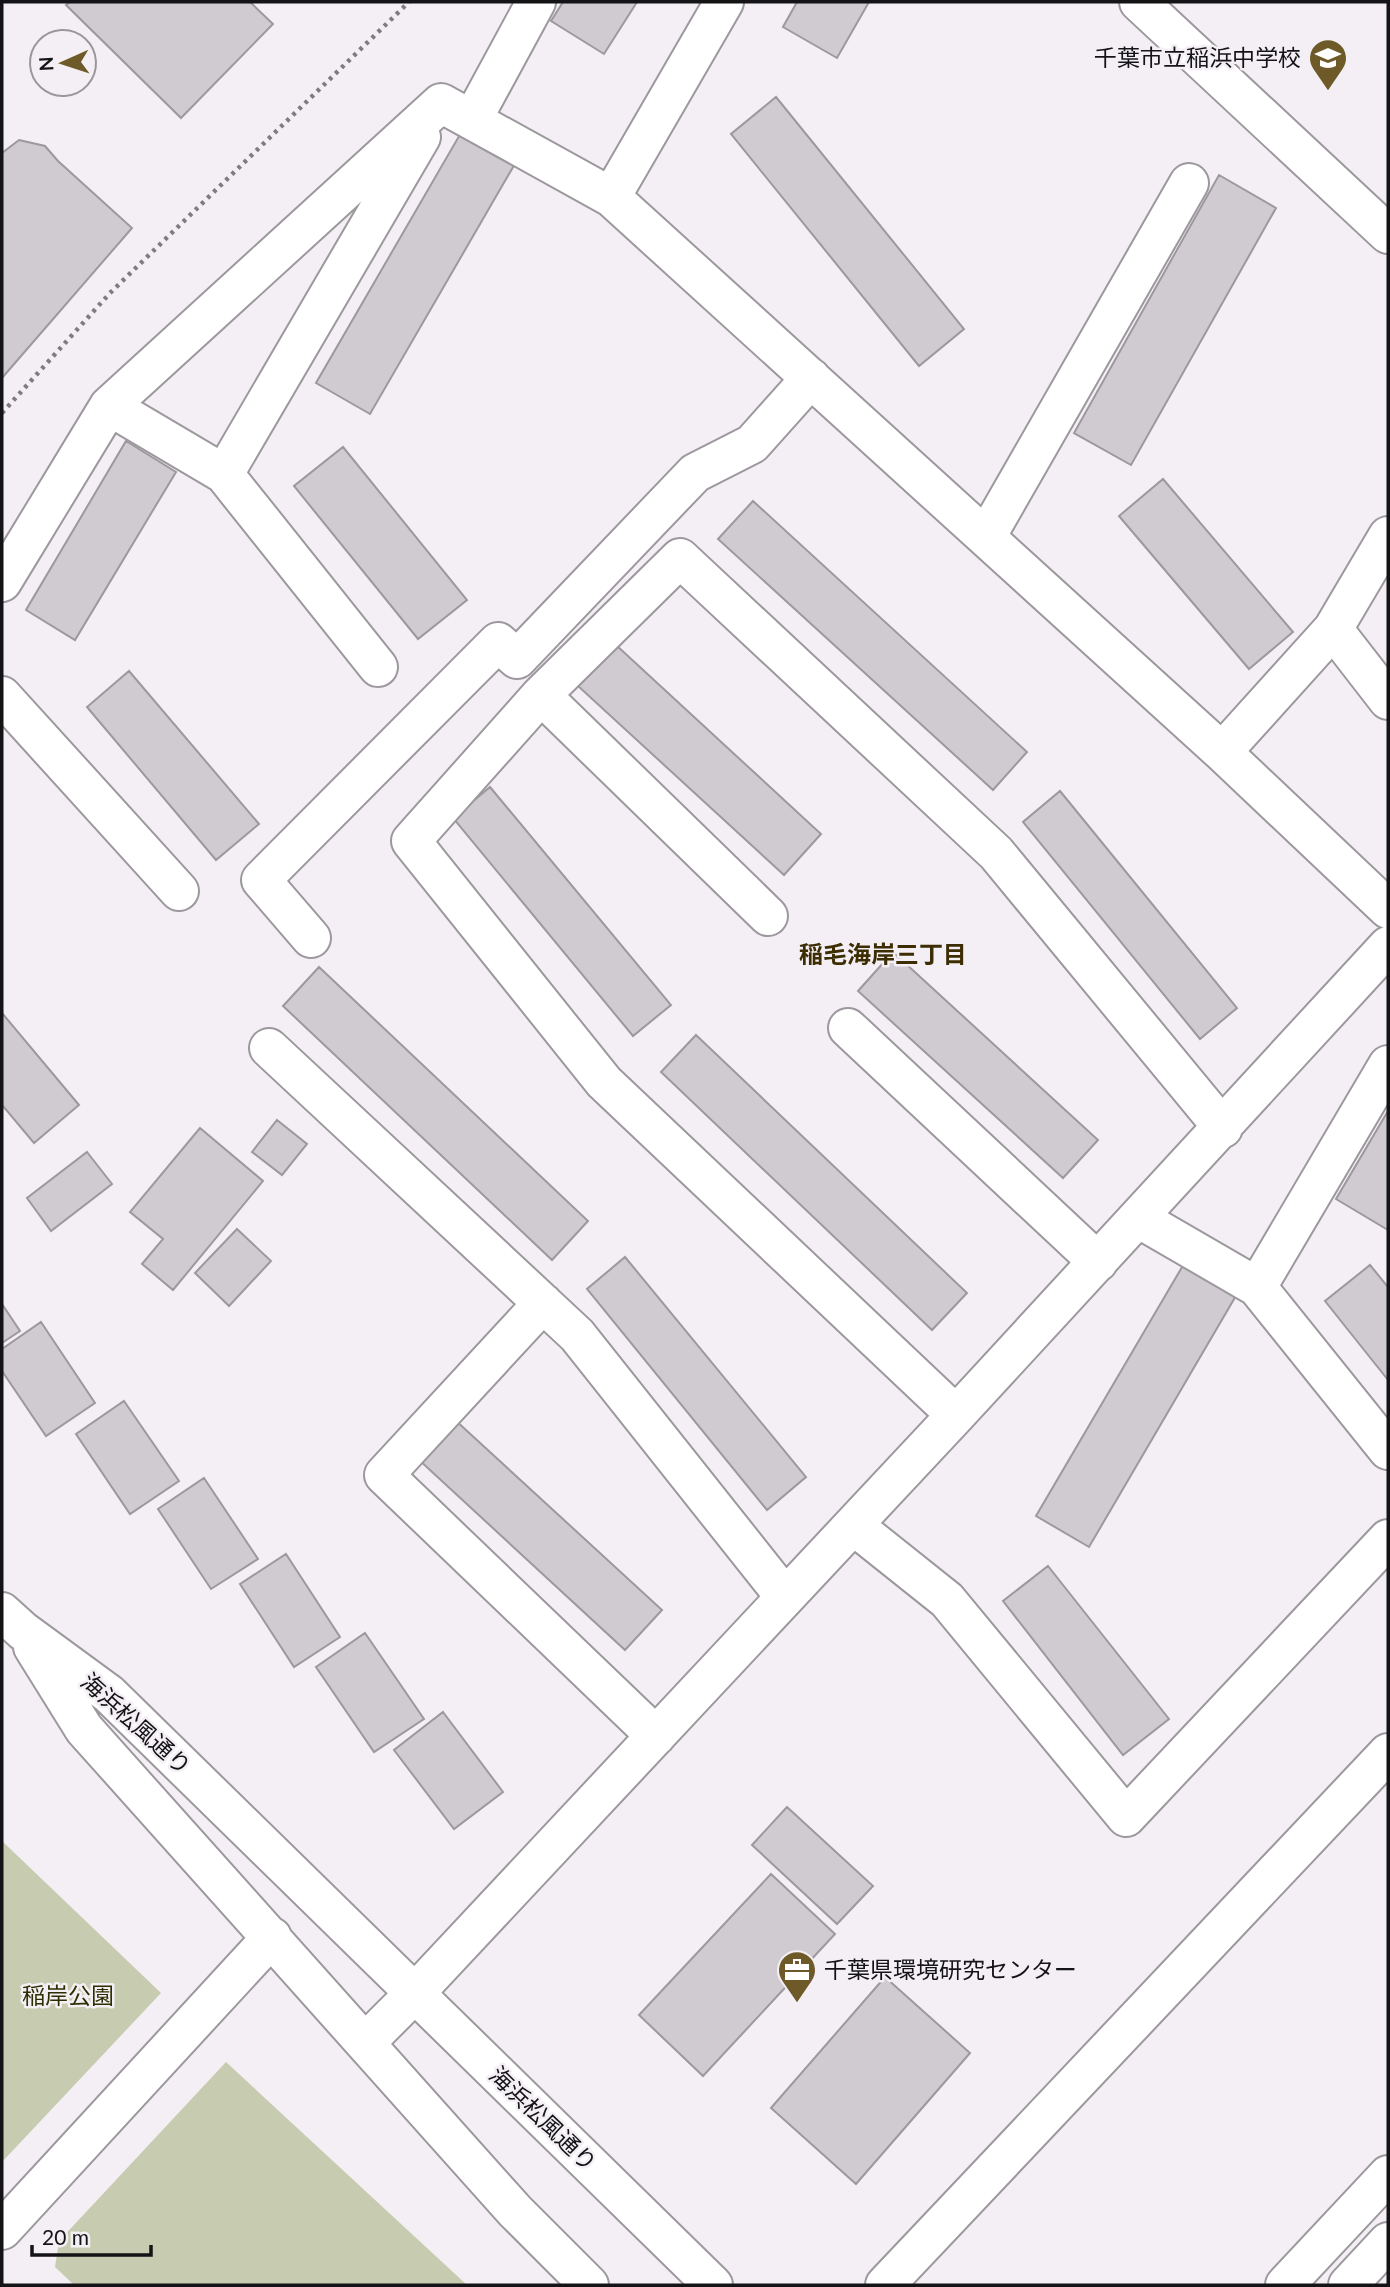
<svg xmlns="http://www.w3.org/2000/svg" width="1390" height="2287" font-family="Lato,'Noto Sans JP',sans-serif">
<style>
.green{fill:#c7cbaf}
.building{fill:#cfcbd0;stroke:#9c989e;stroke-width:2}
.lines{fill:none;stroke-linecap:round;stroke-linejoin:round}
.minor-casing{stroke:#9c989d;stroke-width:42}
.path{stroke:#7e7c7f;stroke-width:4.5;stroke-dasharray:3.5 5;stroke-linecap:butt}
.minor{stroke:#fff;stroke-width:38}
.labels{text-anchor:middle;stroke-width:5;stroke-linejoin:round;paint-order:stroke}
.poi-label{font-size:23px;fill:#141315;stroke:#f4eff5;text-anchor:end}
.street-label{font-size:23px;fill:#141315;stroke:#f4eff5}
.park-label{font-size:23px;fill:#2c2f01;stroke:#f4eff5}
.neighbourhood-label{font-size:24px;font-weight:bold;fill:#3c2d03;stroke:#f4eff5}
</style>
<rect width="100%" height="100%" fill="#f4eff5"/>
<path class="green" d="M 2,1841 L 161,1993 L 2,2162 Z
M 226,2062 L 467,2285 L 74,2285 L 55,2267 L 59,2241 Z"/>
<path class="building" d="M 70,2 L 250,2 L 273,24 L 181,118 L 66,5 Z
M 563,2 L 637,2 L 604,54 L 551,21 Z
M 797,2 L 869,2 L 837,58 L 783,27 Z
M 776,97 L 964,329 L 919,366 L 731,134 Z
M 462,131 L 516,162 L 370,414 L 316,383 Z
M 19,140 L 45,146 L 58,161 L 132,228 L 2,378 L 2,153 Z
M 1219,175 L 1276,208 L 1131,465 L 1074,433 Z
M 126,441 L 176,472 L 75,640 L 26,610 Z
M 343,447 L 467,600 L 418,639 L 294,486 Z
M 1163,479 L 1293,632 L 1249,669 L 1119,516 Z
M 753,501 L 1027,752 L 993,790 L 718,539 Z
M 616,645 L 821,834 L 784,875 L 578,686 Z
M 129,671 L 259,824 L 216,860 L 87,707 Z
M 490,787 L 671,1005 L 633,1036 L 453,818 Z
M 1060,791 L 1237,1008 L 1200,1039 L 1023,822 Z
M 893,952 L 1098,1140 L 1063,1178 L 858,991 Z
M 319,967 L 588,1221 L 552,1260 L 283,1006 Z
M 2,1013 L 79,1105 L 34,1143 L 2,1105 Z
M 696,1035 L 967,1293 L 932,1330 L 661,1072 Z
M 1388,1111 L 1388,1230 L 1336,1199 Z
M 277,1120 L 307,1144 L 282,1175 L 252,1152 Z
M 200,1128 L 263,1181 L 173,1290 L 142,1264 L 163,1239 L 130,1212 Z
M 87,1152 L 112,1184 L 51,1231 L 27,1198 Z
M 237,1229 L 271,1261 L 229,1306 L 195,1273 Z
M 625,1257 L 806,1477 L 767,1510 L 587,1289 Z
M 1185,1262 L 1237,1294 L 1089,1547 L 1036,1516 Z
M 1370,1265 L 1388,1287 L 1388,1380 L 1325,1301 Z
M 2,1304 L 20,1331 L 2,1343 Z
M 41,1322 L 95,1403 L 46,1436 L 2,1371 L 2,1349 Z
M 124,1401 L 179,1481 L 130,1514 L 76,1434 Z
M 454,1419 L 662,1610 L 625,1650 L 418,1459 Z
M 204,1478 L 258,1559 L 211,1589 L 158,1509 Z
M 286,1554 L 340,1637 L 294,1667 L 240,1584 Z
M 1048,1566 L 1169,1719 L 1123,1755 L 1003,1601 Z
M 365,1633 L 424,1719 L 374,1752 L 316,1667 Z
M 443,1712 L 503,1792 L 454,1829 L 394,1750 Z
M 787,1807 L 873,1886 L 837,1924 L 752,1845 Z
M 771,1874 L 835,1934 L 703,2076 L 639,2015 Z
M 885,1977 L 970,2053 L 856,2184 L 771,2108 Z"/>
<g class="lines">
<defs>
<path id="minor" d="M 1139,2 L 1388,234
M 472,120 L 536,2
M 611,197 L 724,2
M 109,406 L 224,474 L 378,667
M 224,474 L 421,137
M 986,537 L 1189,183
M 2,582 L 109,406 L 441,103 L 611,197 L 1222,752 L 1388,909
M 1333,629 L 1388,700
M 541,695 L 768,916
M 2,696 L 179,891
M 1222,752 L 1333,629 L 1388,536
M 311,938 L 261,880 L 498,642 L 517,659 L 695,473 L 752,444 L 811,378
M 848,1028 L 1098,1262
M 269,1048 L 577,1335 L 785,1597
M 1138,1218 L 1257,1287 L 1388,1450
M 1257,1287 L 1388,1065
M 543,1303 L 384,1475 L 656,1736
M 956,1415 L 604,1082 L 411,841 L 541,695 L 680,558 L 996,853 L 1223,1128
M 853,1525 L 947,1600 L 1126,1817 L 1388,1539
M 2,1612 L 23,1631 L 109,1694 L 713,2285
M 33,1647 L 84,1729 L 515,2211 L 589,2285
M 365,2043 L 415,1993 L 956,1415 L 1388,946
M 2,2230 L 272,1937
M 885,2285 L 1388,1753
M 1285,2285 L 1388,2175
M 1348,2285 L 1388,2242"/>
</defs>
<use href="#minor" class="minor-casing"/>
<path class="path" d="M 2,413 L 110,293 L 409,2"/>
<use href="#minor" class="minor"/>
</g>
<defs>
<symbol id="school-pin" viewBox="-11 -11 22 30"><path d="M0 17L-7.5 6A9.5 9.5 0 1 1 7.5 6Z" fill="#6d5a28" stroke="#f4eff5"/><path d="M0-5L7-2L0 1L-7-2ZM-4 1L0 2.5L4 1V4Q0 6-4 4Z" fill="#fff"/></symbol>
<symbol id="office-pin" viewBox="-11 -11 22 30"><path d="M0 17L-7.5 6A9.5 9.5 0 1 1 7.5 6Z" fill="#6d5a28" stroke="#f4eff5"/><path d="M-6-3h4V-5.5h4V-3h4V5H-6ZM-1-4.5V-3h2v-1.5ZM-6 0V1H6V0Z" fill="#fff"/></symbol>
</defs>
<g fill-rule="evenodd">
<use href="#school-pin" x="1306" y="36" width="44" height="60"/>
<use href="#office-pin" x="775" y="1948" width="44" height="60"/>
</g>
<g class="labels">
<g class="poi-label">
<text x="1301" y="66">千葉市立稲浜中学校</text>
<text x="824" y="1978" text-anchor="start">千葉県環境研究センター</text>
</g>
<g class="street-label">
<text transform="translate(136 1724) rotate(42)" y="8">海浜松風通り</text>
<text transform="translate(543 2119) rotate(44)" y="8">海浜松風通り</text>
</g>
<g class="park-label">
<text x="68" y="2004">稲岸公園</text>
</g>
<g class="neighbourhood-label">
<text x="883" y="963">稲毛海岸三丁目</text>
</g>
</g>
<rect width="1390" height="2287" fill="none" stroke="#141315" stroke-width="7"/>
<g transform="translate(63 63) rotate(267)"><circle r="33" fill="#f4eff5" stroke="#9a979b" stroke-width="2"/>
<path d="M0-5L12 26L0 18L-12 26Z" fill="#6d5a28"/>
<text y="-10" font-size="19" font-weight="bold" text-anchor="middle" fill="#141315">N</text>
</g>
<path d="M32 2245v10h119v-10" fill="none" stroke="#141315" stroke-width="3.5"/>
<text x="42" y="2245" font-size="21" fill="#141315" stroke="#f4eff5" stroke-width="5" paint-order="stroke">20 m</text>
</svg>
